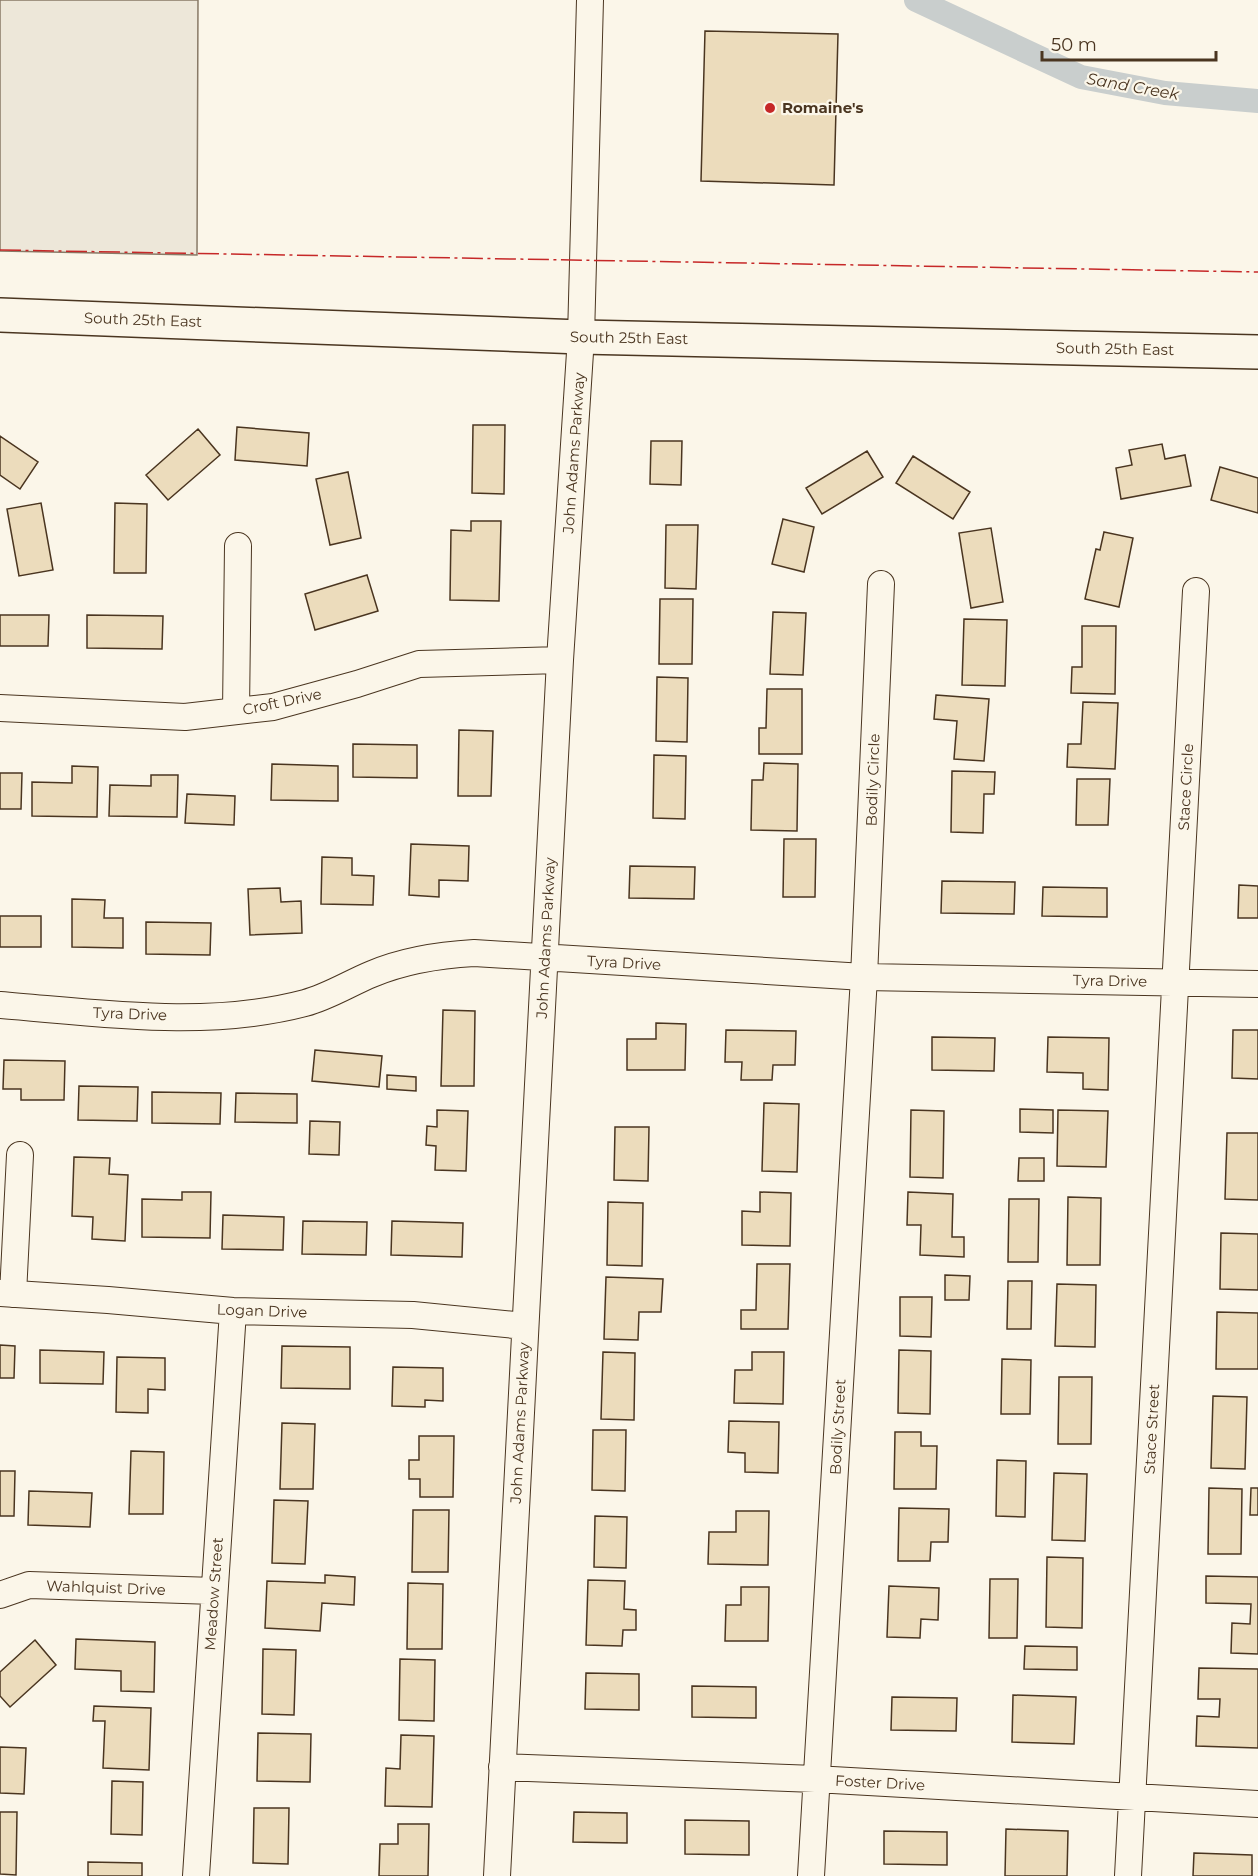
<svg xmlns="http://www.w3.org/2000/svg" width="1258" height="1876" font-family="Montserrat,sans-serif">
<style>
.parking{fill:#ede7d9;stroke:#887966;stroke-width:1.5}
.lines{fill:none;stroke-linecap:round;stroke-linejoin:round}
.canal{stroke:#c9cecd;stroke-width:24}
.building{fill:#ecdcbc;stroke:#4a3520;stroke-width:1.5}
.minor-casing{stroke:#4a3520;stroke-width:28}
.major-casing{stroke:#4a3520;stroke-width:36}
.minor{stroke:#fbf6e9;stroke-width:26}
.major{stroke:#fbf6e9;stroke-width:33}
.power{stroke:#c62828;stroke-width:1.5;stroke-dasharray:21 4.5 3 4.5;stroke-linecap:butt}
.poi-dot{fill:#c62828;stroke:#fbf6e9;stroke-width:2}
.labels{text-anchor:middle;stroke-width:4.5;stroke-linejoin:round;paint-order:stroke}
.poi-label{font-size:15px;font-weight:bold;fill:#4a3520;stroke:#fbf6e9;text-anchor:start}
.street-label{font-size:15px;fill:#4a3520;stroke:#fbf6e9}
.water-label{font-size:16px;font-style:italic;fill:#4a3520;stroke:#fbf6e9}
</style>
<rect width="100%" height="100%" fill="#fbf6e9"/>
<path class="parking" d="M 0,0 L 198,0 L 197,255 L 0,251 Z"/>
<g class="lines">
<path class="canal" d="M 916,0 L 1081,77 L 1165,93 L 1258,101"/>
</g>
<path class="building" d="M 705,31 L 838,34 L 834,185 L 701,181 Z
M 473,425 L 505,425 L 504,494 L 472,493 Z
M 237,427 L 309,433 L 307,466 L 235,460 Z
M 198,429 L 220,455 L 168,500 L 146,475 Z
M 0,436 L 38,462 L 20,489 L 0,475 Z
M 651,441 L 682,441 L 681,485 L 650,484 Z
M 1162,444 L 1165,459 L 1185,455 L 1191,486 L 1121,499 L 1116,468 L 1132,465 L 1129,450 Z
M 867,451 L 883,477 L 822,514 L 806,488 Z
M 913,456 L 970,492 L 953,519 L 896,483 Z
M 1220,467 L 1258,478 L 1258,513 L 1211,500 Z
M 348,472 L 361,538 L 330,545 L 316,479 Z
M 41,503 L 53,570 L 19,576 L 7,509 Z
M 115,503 L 147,504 L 146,573 L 114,573 Z
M 783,519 L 814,527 L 804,572 L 772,564 Z
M 471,521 L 501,521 L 499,601 L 450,600 L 451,530 L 471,531 Z
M 666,525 L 698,525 L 696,589 L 665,588 Z
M 991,528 L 1003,602 L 971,608 L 959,533 Z
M 1104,532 L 1133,538 L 1119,607 L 1085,599 L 1096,549 L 1100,550 Z
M 367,575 L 378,611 L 315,630 L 305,594 Z
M 660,599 L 693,599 L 692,664 L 659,664 Z
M 773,612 L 806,613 L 803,675 L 770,674 Z
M 0,615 L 49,615 L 48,646 L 0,646 Z
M 87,615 L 163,616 L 162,649 L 87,648 Z
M 964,619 L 1007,620 L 1005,686 L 962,685 Z
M 1082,626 L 1116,626 L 1115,694 L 1071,693 L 1072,667 L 1082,667 Z
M 657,677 L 688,678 L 687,742 L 656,741 Z
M 767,689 L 802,689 L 802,754 L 759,754 L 759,728 L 766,728 Z
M 936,695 L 989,699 L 984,761 L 954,759 L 957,721 L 934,719 Z
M 1083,702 L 1118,703 L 1115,769 L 1067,767 L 1068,744 L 1081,744 Z
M 459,730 L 493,731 L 491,796 L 458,796 Z
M 353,744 L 417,745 L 417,778 L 353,777 Z
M 654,755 L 686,756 L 685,819 L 653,818 Z
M 764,763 L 798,764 L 797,831 L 751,830 L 752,780 L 763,780 Z
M 272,764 L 338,766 L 338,801 L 271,800 Z
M 72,766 L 98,767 L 97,817 L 32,816 L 32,782 L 72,783 Z
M 952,771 L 995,772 L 994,794 L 984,794 L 983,833 L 951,832 Z
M 0,773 L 22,773 L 21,809 L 0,809 Z
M 151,775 L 178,775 L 177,817 L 109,816 L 110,785 L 151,786 Z
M 1077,779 L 1110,779 L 1108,825 L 1076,825 Z
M 187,794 L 235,796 L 234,825 L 185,823 Z
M 784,839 L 816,839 L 815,897 L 783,897 Z
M 411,844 L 469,846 L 468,881 L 439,880 L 439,897 L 409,895 Z
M 322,857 L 352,858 L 352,875 L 374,876 L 373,905 L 321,904 Z
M 630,866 L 695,867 L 694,899 L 629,898 Z
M 942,881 L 1015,882 L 1014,914 L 941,913 Z
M 1239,885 L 1258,886 L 1258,918 L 1238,918 Z
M 1043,887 L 1107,888 L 1107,917 L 1042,916 Z
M 280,888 L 281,902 L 301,901 L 302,933 L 250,935 L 248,889 Z
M 72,899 L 105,900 L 104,918 L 123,918 L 123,948 L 72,947 Z
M 0,916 L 41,916 L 41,947 L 0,947 Z
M 146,922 L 211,923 L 210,955 L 146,954 Z
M 443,1010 L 475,1011 L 474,1086 L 441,1086 Z
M 656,1023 L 686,1024 L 685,1070 L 627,1070 L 627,1039 L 656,1039 Z
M 726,1030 L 796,1031 L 795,1065 L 773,1065 L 772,1080 L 741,1080 L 742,1062 L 725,1062 Z
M 1233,1030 L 1258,1030 L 1258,1079 L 1232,1078 Z
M 932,1037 L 995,1038 L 994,1071 L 932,1070 Z
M 1048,1037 L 1109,1038 L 1108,1090 L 1083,1089 L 1083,1073 L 1047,1072 Z
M 315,1050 L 382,1056 L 379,1087 L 312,1081 Z
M 4,1060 L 65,1061 L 64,1100 L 21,1100 L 21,1089 L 3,1089 Z
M 387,1075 L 416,1077 L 416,1091 L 387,1089 Z
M 79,1086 L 138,1087 L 137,1121 L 78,1120 Z
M 152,1092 L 221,1093 L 220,1124 L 152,1123 Z
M 236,1093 L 297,1094 L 297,1123 L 235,1122 Z
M 764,1103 L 799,1104 L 797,1172 L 762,1171 Z
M 1020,1109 L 1053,1110 L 1053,1133 L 1020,1132 Z
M 437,1110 L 468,1111 L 466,1171 L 435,1170 L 436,1146 L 426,1145 L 427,1126 L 437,1127 Z
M 911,1110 L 944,1111 L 943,1178 L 910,1177 Z
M 1058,1110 L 1108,1111 L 1106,1167 L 1057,1166 Z
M 310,1121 L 340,1122 L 339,1155 L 309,1154 Z
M 615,1127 L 649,1127 L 648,1181 L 614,1180 Z
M 1227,1133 L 1258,1133 L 1258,1200 L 1225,1199 Z
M 74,1157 L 110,1158 L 109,1174 L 128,1175 L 125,1241 L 92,1239 L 93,1217 L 72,1216 Z
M 1019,1158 L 1044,1158 L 1044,1181 L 1018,1181 Z
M 182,1192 L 211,1192 L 210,1238 L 142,1237 L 142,1199 L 182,1200 Z
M 760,1192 L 791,1193 L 790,1246 L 742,1245 L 742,1211 L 760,1212 Z
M 908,1192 L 953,1194 L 952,1237 L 964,1237 L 964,1257 L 920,1255 L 921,1225 L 907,1225 Z
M 1068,1197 L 1101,1198 L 1100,1265 L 1067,1265 Z
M 1009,1199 L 1039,1199 L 1038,1262 L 1008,1262 Z
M 608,1202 L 643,1203 L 642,1266 L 607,1265 Z
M 223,1215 L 284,1217 L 283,1250 L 222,1249 Z
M 303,1221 L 367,1222 L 366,1255 L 302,1254 Z
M 392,1221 L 463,1223 L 462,1257 L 391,1255 Z
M 1221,1233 L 1258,1234 L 1258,1290 L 1220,1289 Z
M 757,1264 L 790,1264 L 788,1329 L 741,1329 L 741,1310 L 756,1310 Z
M 945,1275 L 970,1276 L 969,1300 L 945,1300 Z
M 606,1277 L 663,1279 L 661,1312 L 639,1312 L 638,1340 L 604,1339 Z
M 1008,1281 L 1032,1281 L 1031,1329 L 1007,1329 Z
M 1057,1284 L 1096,1285 L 1095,1347 L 1055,1346 Z
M 900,1297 L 932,1297 L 931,1337 L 900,1336 Z
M 1217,1312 L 1258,1313 L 1258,1369 L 1216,1369 Z
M 0,1345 L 15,1346 L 14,1378 L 0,1378 Z
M 282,1346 L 350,1347 L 350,1389 L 281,1388 Z
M 40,1350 L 104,1352 L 103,1384 L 40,1383 Z
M 899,1350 L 931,1351 L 930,1414 L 898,1413 Z
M 603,1352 L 635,1353 L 634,1420 L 601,1419 Z
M 752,1352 L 784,1352 L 783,1404 L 734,1403 L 735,1370 L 752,1370 Z
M 117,1357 L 165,1358 L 165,1390 L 148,1389 L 148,1413 L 116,1412 Z
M 1002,1359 L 1031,1360 L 1030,1414 L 1001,1414 Z
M 393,1367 L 443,1368 L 443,1401 L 425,1400 L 425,1407 L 392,1406 Z
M 1059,1377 L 1092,1377 L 1091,1444 L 1058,1444 Z
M 1213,1396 L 1247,1397 L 1245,1469 L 1211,1468 Z
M 729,1421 L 779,1422 L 778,1473 L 745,1472 L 745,1453 L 728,1452 Z
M 282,1423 L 315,1424 L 313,1489 L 280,1489 Z
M 593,1430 L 626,1430 L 625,1491 L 592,1490 Z
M 895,1432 L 921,1432 L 921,1446 L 937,1446 L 936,1489 L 894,1489 Z
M 419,1436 L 454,1436 L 453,1497 L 420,1497 L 420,1479 L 409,1479 L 409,1460 L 419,1460 Z
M 131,1451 L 164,1452 L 163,1514 L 129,1514 Z
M 997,1460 L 1026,1461 L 1025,1517 L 996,1516 Z
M 0,1471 L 15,1471 L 14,1516 L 0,1516 Z
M 1054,1473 L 1087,1474 L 1085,1541 L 1052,1540 Z
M 1209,1488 L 1242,1489 L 1241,1554 L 1208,1554 Z
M 1251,1488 L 1258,1488 L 1258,1515 L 1250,1515 Z
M 29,1491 L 92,1493 L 90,1527 L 28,1525 Z
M 274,1500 L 308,1501 L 305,1564 L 272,1563 Z
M 899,1508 L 949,1509 L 948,1542 L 931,1542 L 930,1561 L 898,1561 Z
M 413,1510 L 449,1510 L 448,1572 L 412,1572 Z
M 736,1511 L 769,1511 L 768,1565 L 708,1564 L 709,1532 L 736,1532 Z
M 595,1516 L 627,1517 L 626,1568 L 594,1567 Z
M 1047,1557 L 1083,1558 L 1082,1628 L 1046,1627 Z
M 325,1575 L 355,1577 L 354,1605 L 322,1603 L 320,1631 L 265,1628 L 267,1581 L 325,1583 Z
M 1206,1576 L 1258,1577 L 1258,1654 L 1231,1653 L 1232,1623 L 1250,1624 L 1251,1604 L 1206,1603 Z
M 990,1579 L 1018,1579 L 1017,1638 L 989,1638 Z
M 588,1580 L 625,1581 L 624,1609 L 636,1610 L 636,1630 L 623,1630 L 622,1646 L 586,1645 Z
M 408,1583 L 443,1584 L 442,1649 L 407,1649 Z
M 889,1586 L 939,1588 L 938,1620 L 921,1619 L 920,1638 L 887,1637 Z
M 741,1587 L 769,1587 L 768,1641 L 725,1641 L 726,1605 L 741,1605 Z
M 76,1639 L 155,1642 L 154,1692 L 121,1691 L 121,1671 L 75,1669 Z
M 35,1640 L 56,1665 L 10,1707 L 0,1696 L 0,1672 Z
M 1025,1646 L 1077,1647 L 1077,1670 L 1024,1669 Z
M 263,1649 L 296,1650 L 294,1715 L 262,1714 Z
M 400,1659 L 435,1660 L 434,1721 L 399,1720 Z
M 1199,1668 L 1258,1669 L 1258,1748 L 1196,1746 L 1197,1716 L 1219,1717 L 1220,1699 L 1198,1699 Z
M 586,1673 L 639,1674 L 639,1710 L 585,1709 Z
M 692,1686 L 756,1687 L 756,1718 L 692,1717 Z
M 1013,1695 L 1076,1697 L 1074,1744 L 1012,1742 Z
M 892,1697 L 957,1698 L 956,1731 L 891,1730 Z
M 94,1706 L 151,1708 L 149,1770 L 103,1768 L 105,1721 L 93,1721 Z
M 258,1733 L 311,1734 L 310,1782 L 257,1781 Z
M 401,1735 L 434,1736 L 432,1807 L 385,1806 L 386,1768 L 400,1769 Z
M 0,1747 L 26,1748 L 24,1794 L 0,1793 Z
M 112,1781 L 143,1782 L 142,1835 L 111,1834 Z
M 254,1808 L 289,1808 L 288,1864 L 253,1863 Z
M 0,1812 L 17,1812 L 16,1875 L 0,1874 Z
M 574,1812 L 627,1813 L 627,1843 L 573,1842 Z
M 685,1820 L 749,1821 L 749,1855 L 685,1854 Z
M 398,1824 L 429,1824 L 428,1876 L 379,1876 L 380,1844 L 398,1844 Z
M 1006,1829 L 1068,1831 L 1067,1876 L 1005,1876 Z
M 884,1831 L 947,1832 L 947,1865 L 884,1864 Z
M 1194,1853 L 1252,1855 L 1252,1876 L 1193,1876 Z
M 88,1862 L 142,1863 L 142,1876 L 88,1876 Z"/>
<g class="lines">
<defs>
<path id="minor" d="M 0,708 L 185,717 L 273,707 L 357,684 L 419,664 L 560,660
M 236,711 L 238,546
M 0,1005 C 100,1013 206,1029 305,1003 C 328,997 350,983 372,974 C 405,960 439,955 474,953 L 864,977 L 1258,984
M 0,1293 L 108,1300 L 233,1311 L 413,1315 L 525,1326
M 13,1294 L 20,1155
M 0,1595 L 29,1585 L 214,1591
M 502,1767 L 815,1779 L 1258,1804
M 196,1876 L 233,1311
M 497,1876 L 560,660 L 581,337 L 590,0
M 811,1876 L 864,977 L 881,584
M 1128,1876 L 1196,591"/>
<path id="major" d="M 0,315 L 581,337 L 1258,352"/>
</defs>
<use href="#minor" class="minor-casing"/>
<use href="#major" class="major-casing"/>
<use href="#minor" class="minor"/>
<use href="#major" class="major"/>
<path class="power" d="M 0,250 L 1258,272"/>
</g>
<circle class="poi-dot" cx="770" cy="108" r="6"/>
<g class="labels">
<g class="poi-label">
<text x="782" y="113">Romaine's</text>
</g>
<g class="street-label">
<text transform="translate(143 320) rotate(2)" y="5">South 25th East</text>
<text transform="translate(629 338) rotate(1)" y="5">South 25th East</text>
<text transform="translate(1115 349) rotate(1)" y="5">South 25th East</text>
<text transform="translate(574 453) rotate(-86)" y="5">John Adams Parkway</text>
<text transform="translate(282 702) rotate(-12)" y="5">Croft Drive</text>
<text transform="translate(873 780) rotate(-88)" y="5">Bodily Circle</text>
<text transform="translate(1186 787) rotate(-87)" y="5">Stace Circle</text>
<text transform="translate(546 938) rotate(-87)" y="5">John Adams Parkway</text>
<text transform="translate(624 963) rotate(3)" y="5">Tyra Drive</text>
<text transform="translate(1110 981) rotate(1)" y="5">Tyra Drive</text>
<text transform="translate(130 1014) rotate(2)" y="5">Tyra Drive</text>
<text transform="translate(262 1311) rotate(2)" y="5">Logan Drive</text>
<text transform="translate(520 1423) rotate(-87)" y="5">John Adams Parkway</text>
<text transform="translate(838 1427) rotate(-87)" y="5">Bodily Street</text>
<text transform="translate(1152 1429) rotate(-87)" y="5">Stace Street</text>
<text transform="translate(106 1588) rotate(2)" y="5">Wahlquist Drive</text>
<text transform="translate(214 1594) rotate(-86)" y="5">Meadow Street</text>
<text transform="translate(880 1783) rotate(3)" y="5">Foster Drive</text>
</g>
<g class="water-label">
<text transform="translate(1133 86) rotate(10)" y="6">Sand Creek</text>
</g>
</g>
<path d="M1042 51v9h174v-9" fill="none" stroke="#4a3520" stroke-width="3"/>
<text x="1051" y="51" font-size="18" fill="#4a3520" stroke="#fbf6e9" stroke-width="4.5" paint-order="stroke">50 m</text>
</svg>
